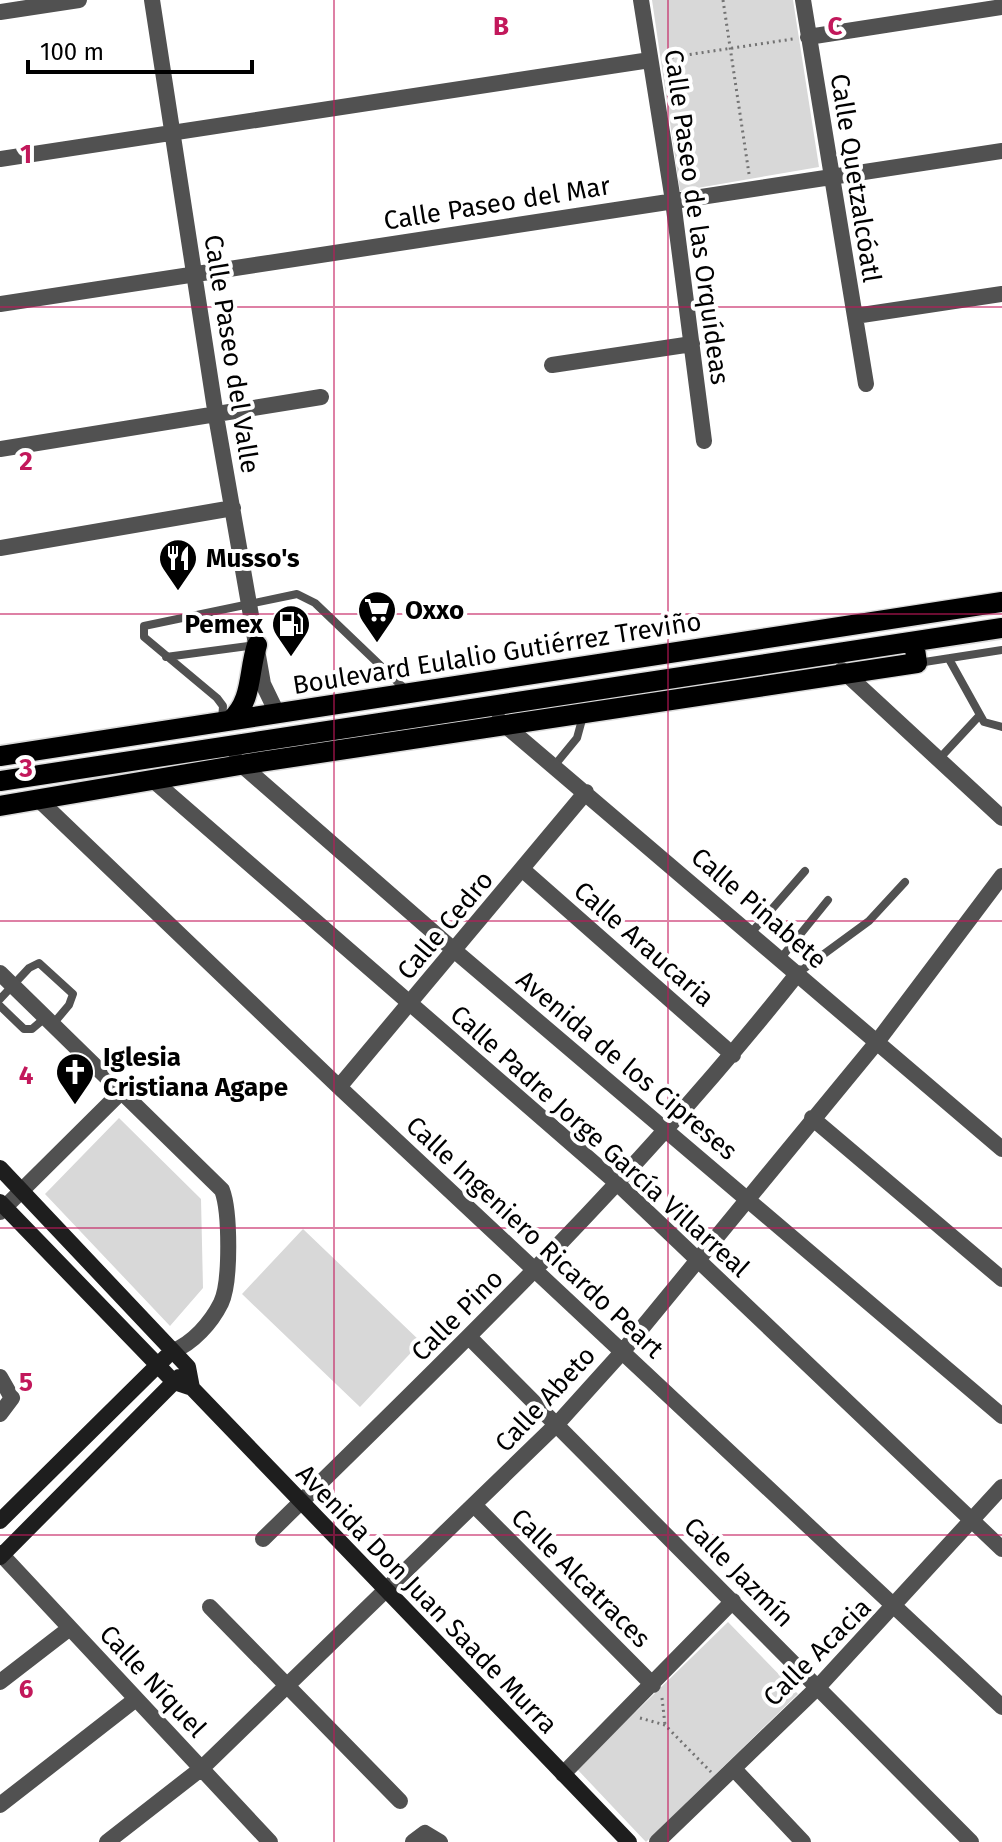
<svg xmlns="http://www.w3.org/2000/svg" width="1002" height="1842" font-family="'Fira Sans',sans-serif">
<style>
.green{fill:#d8d8d8}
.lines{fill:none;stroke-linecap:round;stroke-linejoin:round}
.primary-casing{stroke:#dbdbdb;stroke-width:23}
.path{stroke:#737373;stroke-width:3;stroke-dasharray:2 4;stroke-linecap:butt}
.lane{stroke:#515151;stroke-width:8}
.street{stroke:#515151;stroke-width:16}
.secondary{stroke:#1e1e1e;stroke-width:16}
.primary{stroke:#000;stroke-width:20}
.grid{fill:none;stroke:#c2185b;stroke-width:2;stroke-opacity:0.55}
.labels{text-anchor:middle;stroke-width:8;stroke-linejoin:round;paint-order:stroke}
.street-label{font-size:26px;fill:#000;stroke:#fff}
.poi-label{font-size:26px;font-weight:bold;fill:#000;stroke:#fff;text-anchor:start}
.grid-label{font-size:26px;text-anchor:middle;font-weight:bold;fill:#c2185b;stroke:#fff;stroke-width:8;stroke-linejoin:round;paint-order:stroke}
</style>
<rect width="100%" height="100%" fill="#fff"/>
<path class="green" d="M 652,0 L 793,0 L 819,167 L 680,191 Z
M 119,1118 L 201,1199 L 203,1288 L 170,1326 L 45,1194 Z
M 303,1229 L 421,1342 L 360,1407 L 242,1294 Z
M 728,1622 L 798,1694 L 646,1842 L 577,1769 Z"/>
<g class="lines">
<defs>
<path id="primary" d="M 231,720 C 253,700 248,672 257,645
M 0,756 L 1002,602
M 0,781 L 1002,628
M 0,806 L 240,765 L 917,663 L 914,642"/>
</defs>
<use href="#primary" class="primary-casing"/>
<path class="path" d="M 723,0 L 749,174
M 666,58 L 793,39
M 662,1698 L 665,1725
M 640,1718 L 665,1725 L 711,1772"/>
<path class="lane" d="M 166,657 L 256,645
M 949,659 L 984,722 L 1002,727
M 918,663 L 1002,650
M 222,721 L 223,706 L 217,698 L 144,637 L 144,626 L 297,594 L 315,603 L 407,691
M 939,759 L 979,716
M 554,766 L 577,738 L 583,716
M 751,933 L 805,871
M 781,958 L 828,900
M 798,973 L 869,921 L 905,882
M 0,999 L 29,968 L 39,963 L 73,994 L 69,1005 L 53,1024
M 0,1006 L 24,1029 L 32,1029 L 45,1018"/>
<path class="street" d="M 152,0 L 216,416 L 263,684 L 277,713
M 641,0 L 673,201 L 704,441
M 803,0 L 866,384
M 0,12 L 79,0
M 808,37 L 1002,7
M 0,159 L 650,60
M 0,304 L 1002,151
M 855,316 L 1002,294
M 552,365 L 692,344
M 0,449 L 321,397
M 0,548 L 233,508
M 842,670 L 1002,818
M 499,720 L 1002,1149
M 236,760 L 455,951 L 1002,1416
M 154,781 L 618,1184 L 1002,1549
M 38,799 L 339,1087 L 1002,1707
M 523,870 L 733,1055
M 0,973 L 222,1190 C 230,1211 231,1282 221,1303 C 211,1323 193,1343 173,1351
M 339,1087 L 586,792
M 812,1118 L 1002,1279
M 0,1212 L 122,1091
M 470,1338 L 971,1842
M 0,1377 L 12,1398 L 0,1414
M 475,1506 L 653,1685
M 263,1539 C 449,1357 636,1178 798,973
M 0,1553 L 270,1842
M 210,1607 L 400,1801
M 0,1682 L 70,1628
M 734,1769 L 803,1842
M 563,1774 L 733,1601
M 0,1805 L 136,1699
M 107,1842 L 202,1768 L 558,1423 L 623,1351 L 877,1042 L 1002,876
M 413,1842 L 425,1833 L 440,1842
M 657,1842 L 819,1686 L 1002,1487"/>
<path class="secondary" d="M 0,1168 L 188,1367 L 192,1388
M 0,1202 L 174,1382 L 192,1388 L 629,1842
M 0,1521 L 166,1357
M 0,1557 L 179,1377"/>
<use href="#primary" class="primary"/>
</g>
<path class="grid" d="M 334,0 L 334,1842M 668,0 L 668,1842M 0,307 L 1002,307M 0,614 L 1002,614M 0,921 L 1002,921M 0,1228 L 1002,1228M 0,1535 L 1002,1535"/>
<defs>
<symbol id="restaurant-pin" viewBox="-11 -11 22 30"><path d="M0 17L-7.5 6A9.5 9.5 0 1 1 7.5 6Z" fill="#000" stroke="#fff"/><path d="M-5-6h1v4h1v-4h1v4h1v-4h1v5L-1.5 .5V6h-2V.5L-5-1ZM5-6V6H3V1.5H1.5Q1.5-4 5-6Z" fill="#fff"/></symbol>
<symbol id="supermarket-pin" viewBox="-11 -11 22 30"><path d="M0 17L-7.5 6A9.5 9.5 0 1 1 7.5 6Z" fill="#000" stroke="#fff"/><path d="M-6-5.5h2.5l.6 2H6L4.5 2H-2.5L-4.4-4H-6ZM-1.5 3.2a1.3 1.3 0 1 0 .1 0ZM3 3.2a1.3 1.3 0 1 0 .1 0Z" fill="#fff"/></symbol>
<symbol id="fuel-pin" viewBox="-11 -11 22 30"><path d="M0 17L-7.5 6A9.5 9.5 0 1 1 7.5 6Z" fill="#000" stroke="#fff"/><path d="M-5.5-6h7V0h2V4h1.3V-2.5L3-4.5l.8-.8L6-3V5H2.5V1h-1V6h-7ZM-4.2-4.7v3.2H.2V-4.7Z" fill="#fff"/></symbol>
<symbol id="church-pin" viewBox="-11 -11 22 30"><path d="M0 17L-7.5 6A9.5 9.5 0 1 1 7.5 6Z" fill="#000" stroke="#fff"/><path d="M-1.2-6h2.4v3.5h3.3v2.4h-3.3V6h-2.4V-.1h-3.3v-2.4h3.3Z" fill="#fff"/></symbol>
</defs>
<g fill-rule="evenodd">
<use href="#restaurant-pin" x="156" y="536" width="44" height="60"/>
<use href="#supermarket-pin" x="355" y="588" width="44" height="60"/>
<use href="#fuel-pin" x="269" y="602" width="44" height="60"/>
<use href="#church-pin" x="53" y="1050" width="44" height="60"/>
</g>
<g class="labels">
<g class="street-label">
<text transform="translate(856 178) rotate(81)" y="9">Calle Quetzalcóatl</text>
<text transform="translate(497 203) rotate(-9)" y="9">Calle Paseo del Mar</text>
<text transform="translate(697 217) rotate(82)" y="9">Calle Paseo de las Orquídeas</text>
<text transform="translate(232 354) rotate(81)" y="9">Calle Paseo del Valle</text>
<text transform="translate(497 653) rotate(-9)" y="9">Boulevard Eulalio Gutiérrez Treviño</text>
<text transform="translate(759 908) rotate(41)" y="9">Calle Pinabete</text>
<text transform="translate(445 925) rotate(-50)" y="9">Calle Cedro</text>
<text transform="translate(644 944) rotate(41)" y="9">Calle Araucaria</text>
<text transform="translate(627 1065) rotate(40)" y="9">Avenida de los Cipreses</text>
<text transform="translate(600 1141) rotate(42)" y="9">Calle Padre Jorge García Villarreal</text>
<text transform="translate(535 1237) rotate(43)" y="9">Calle Ingeniero Ricardo Peart</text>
<text transform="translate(457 1315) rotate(-45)" y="9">Calle Pino</text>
<text transform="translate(545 1399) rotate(-47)" y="9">Calle Abeto</text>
<text transform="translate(739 1572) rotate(45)" y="9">Calle Jazmín</text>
<text transform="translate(581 1578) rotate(45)" y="9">Calle Alcatraces</text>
<text transform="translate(427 1599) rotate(46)" y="9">Avenida Don Juan Saade Murra</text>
<text transform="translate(817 1652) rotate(-45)" y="9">Calle Acacia</text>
<text transform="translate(153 1681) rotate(47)" y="9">Calle Níquel</text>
</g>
<g class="poi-label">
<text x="206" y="567">Musso's</text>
<text x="405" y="619">Oxxo</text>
<text x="263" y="633" text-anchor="end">Pemex</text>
<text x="103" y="1066">Iglesia<tspan x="103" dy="30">Cristiana Agape</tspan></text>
</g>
</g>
<g class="grid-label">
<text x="501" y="35">B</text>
<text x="835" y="35">C</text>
<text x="26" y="163">1</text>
<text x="26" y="470">2</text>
<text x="26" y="777">3</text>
<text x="26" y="1084">4</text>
<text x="26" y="1391">5</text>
<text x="26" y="1698">6</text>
</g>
<path d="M28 60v12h224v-12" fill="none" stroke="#000000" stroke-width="4"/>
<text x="40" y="60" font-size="24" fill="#000000" stroke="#ffffff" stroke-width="6" paint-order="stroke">100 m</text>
</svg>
